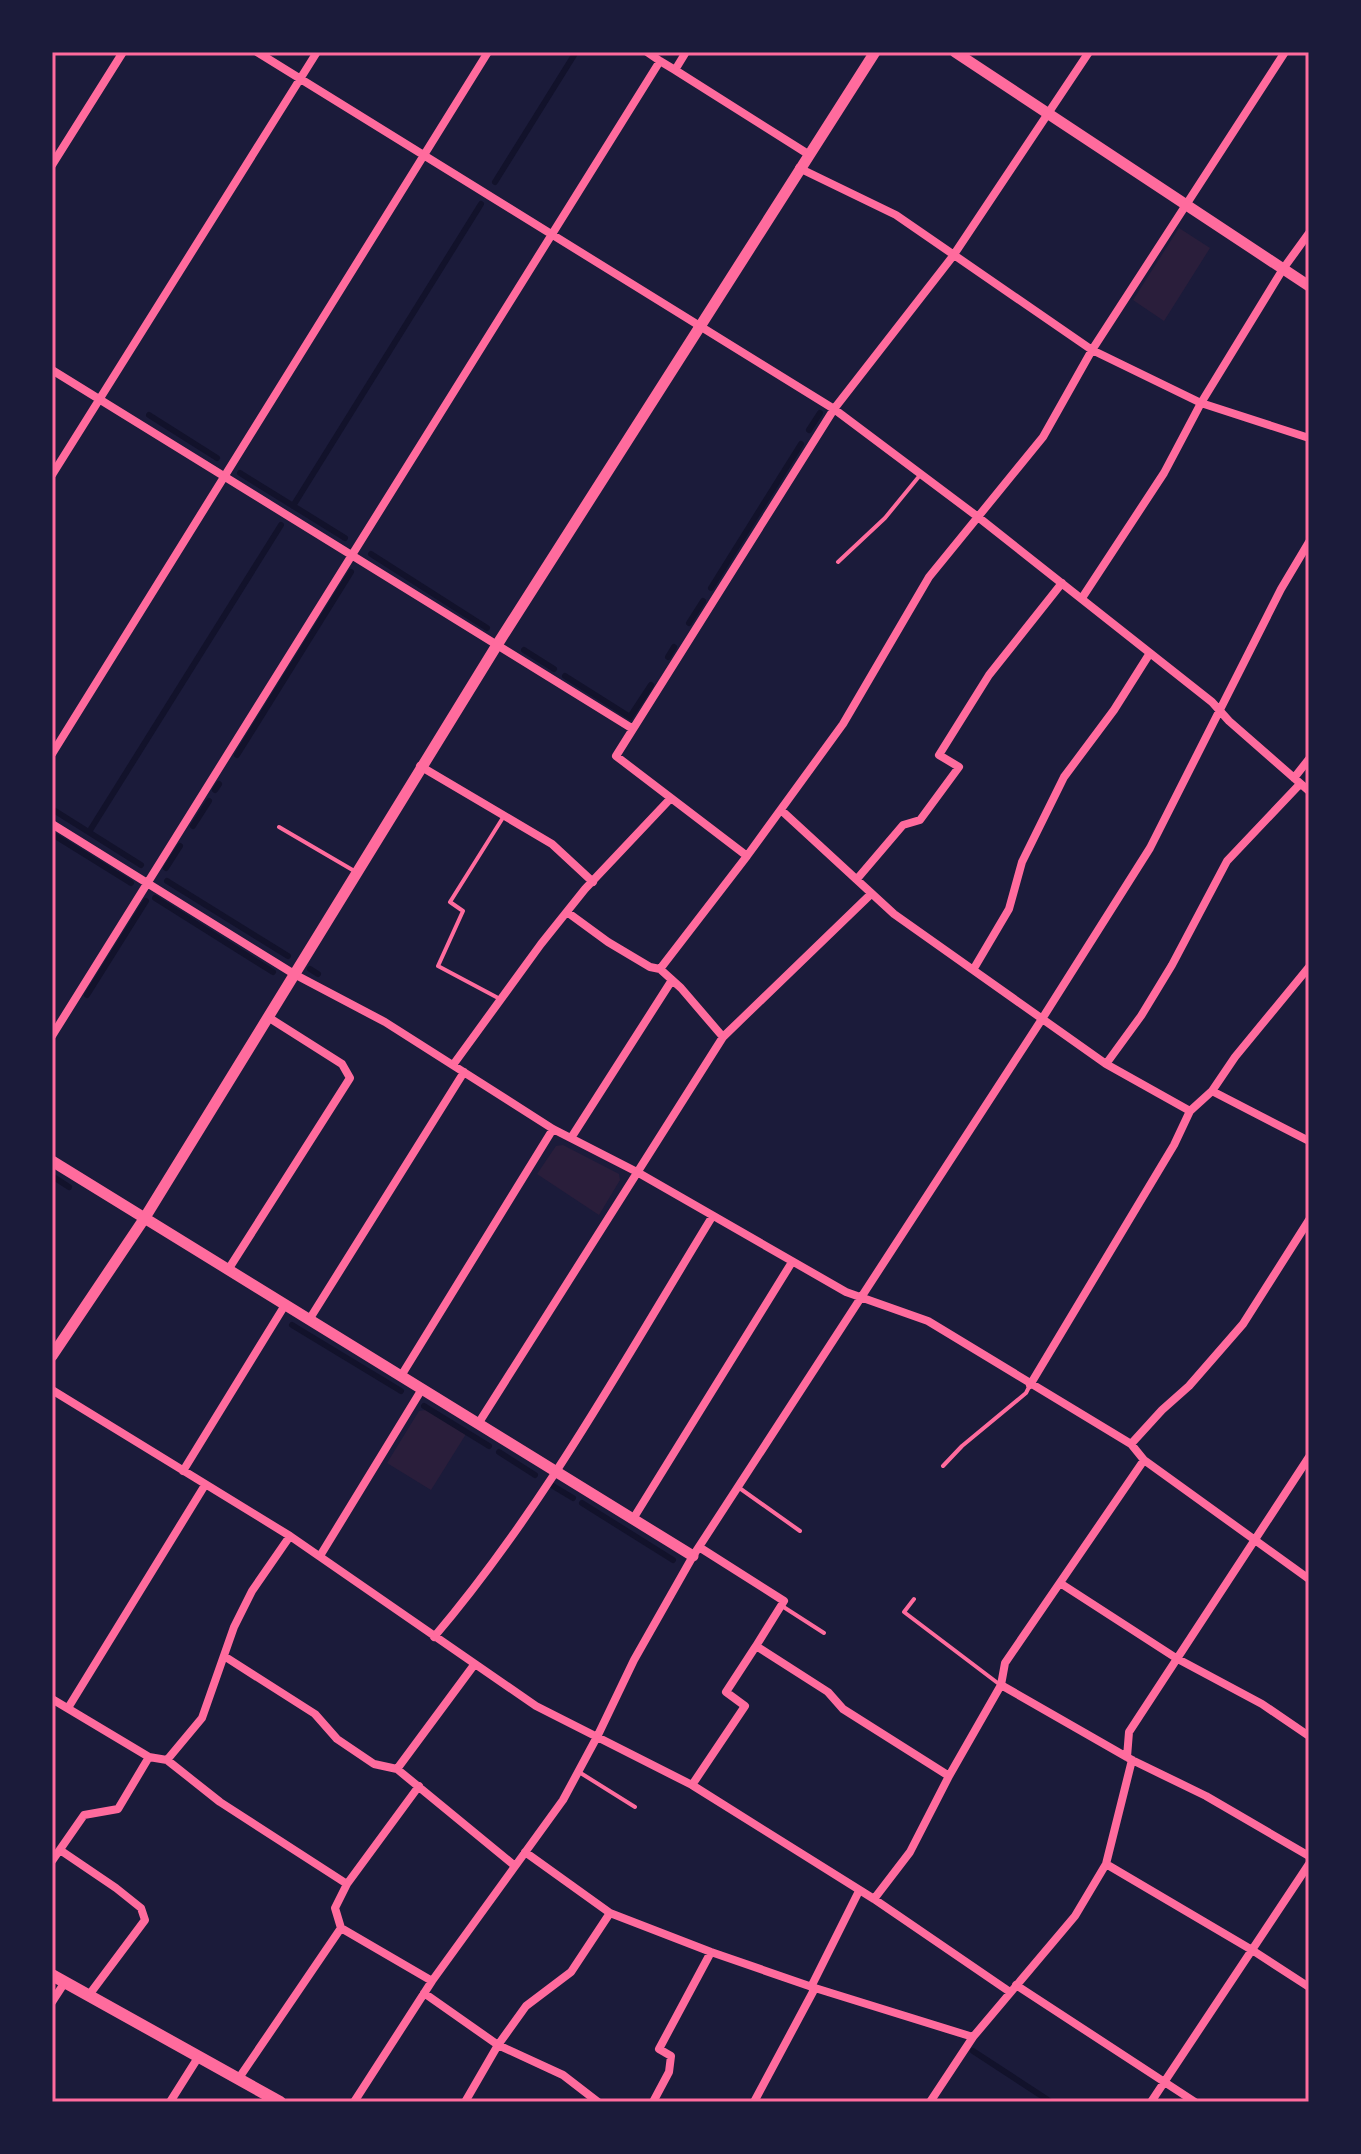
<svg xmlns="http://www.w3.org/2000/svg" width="1361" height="2154" font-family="Bitter,serif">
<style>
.green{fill:#2a1e3b}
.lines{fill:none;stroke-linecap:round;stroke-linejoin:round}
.stream{stroke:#12122b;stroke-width:6}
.service{stroke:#ff6b9d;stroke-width:4}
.minor{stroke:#ff6b9d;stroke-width:8}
.tertiary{stroke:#ff6b9d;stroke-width:11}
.secondary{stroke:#ff6b9d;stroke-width:12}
.neatline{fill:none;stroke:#ff6b9d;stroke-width:3}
</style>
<rect width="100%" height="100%" fill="#1b1b3a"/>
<path class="green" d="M 1179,228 L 1210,248 L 1164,321 L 1133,300 Z
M 563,1145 L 619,1174 L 620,1180 L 599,1215 L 537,1174 L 556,1146 Z
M 426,1410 L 466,1434 L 431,1490 L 387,1463 L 419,1411 Z"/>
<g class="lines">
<path class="stream" d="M 495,182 L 576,52
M 149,415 L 217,458
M 809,430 L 820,413
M 240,473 L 345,538
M 293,506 L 481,204
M 371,554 L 487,628
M 711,588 L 801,444
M 689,623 L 703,601
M 524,650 L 554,669
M 668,657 L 674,647
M 565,676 L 630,717 L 651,685
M 237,755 L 351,572
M 215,790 L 219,784
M 52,809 L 141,865
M 193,826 L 209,801
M 89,832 L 281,525
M 52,834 L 131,883
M 166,868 L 180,846
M 167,881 L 288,956
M 155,898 L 273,972
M 310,969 L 318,974
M 87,995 L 146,901
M 52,1176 L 69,1187
M 292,1325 L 401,1391
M 424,1406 L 489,1446
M 499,1452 L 535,1475
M 553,1486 L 573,1498
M 582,1503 L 673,1560
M 973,2051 L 1051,2102"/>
<path class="service" d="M 838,562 L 885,518 L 921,474
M 279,827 L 356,872
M 500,999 L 438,966 L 463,911 L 450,902 L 504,816
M 943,1466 L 962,1446 L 1026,1393 L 1029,1387
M 738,1487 L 800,1531
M 914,1599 L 904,1612 L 999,1684
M 782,1606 L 824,1633
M 579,1772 L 635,1807"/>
<path class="minor" d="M 257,52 L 834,409 L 978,517 L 1212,702 L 1229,721 L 1309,791
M 647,52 L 660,61
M 675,70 L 808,154
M 52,165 L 123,52
M 799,168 L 896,215 L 1092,350 L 1201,403 L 1309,438
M 52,370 L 633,729
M 52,475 L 317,52
M 1082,598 L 1164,473 L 1201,403 L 1283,269 L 1309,233
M 52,754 L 488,52
M 420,766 L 552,844 L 593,882
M 1294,778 L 1309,759
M 781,810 L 894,914 L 1106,1064 L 1190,1111
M 52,824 L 294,974 L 385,1022 L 553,1129 L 637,1172 L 846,1292 L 928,1321 L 1131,1444 L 1144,1460 L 1309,1579
M 747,856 L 616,756 L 834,409 L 953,256 L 1089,52
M 857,879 L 903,825 L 920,820 L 959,767 L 939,755 L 989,675 L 1062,583
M 567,912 L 608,942 L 650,967 L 660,969 L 681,988 L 723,1037
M 660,969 L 747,856 L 843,724 L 929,577 L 1043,437 L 1092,350 L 1285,52
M 973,970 L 1009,909 L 1022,862 L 1064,777 L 1114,710 L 1150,653
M 52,1036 L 660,61 L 675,70 L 686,52
M 1106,1064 L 1141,1016 L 1172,965 L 1227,861 L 1300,784
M 453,1065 L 541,944 L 585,889 L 671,798
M 1212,1091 L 1235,1057 L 1309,967
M 571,1138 L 672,980
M 228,1270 L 350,1078 L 342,1064 L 268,1017
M 309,1320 L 464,1072
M 401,1376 L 553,1129
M 1030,1385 L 1174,1145 L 1190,1111 L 1212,1091 L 1309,1141
M 52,1390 L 290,1536 L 536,1706 L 692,1785 L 874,1899 L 1010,1992
M 478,1424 L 723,1037 L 871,894
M 1131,1444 L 1162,1410 L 1189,1386 L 1243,1324 L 1309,1220
M 183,1471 L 285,1305
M 633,1519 L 792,1262
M 699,1547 L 784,1601 L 756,1646 L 828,1692 L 843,1709 L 949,1776
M 320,1556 L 422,1389
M 1060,1583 L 1176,1658 L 1262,1704 L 1309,1736
M 434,1637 C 543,1509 625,1359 712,1217
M 224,1656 L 315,1714 L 337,1739 L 374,1764 L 397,1769 L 515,1866
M 1001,1685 L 1132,1760 L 1206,1796 L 1309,1856
M 52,1699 L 149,1757 L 167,1760 L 220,1802 L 347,1884
M 68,1708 L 205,1485
M 1127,1757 L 1129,1732 L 1309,1457
M 167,1760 L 202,1718 L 234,1627 L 252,1591 L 290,1536
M 397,1769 L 474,1665
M 692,1785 L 745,1706 L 726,1692 L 756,1646
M 419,1786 L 347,1884 L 335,1908 L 341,1928 L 432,1981
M 60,1850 L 116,1888 L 141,1908 L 145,1920 L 89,1995
M 525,1852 L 610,1913 L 711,1952 L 815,1988 L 973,2037
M 52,1861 L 84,1815 L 118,1809 L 149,1757
M 1106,1864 L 1252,1950 L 1309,1987
M 874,1899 L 910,1852 L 949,1776 L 1001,1685 L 1005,1663 L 1144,1460
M 1016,1985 L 1195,2102
M 811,1987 L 859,1891
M 424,1993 L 498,2045 L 563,2075 L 598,2102
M 52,2002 L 65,1982
M 239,2078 L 341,1928
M 170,2102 L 199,2056
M 354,2102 L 432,1981 L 563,1800 L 598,1735 L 634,1660 L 693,1556 L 1042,1019 L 1150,848 L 1281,589 L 1309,542
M 465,2102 L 498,2045 L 526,2006 L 571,1972 L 610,1913
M 653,2102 L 669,2072 L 671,2056 L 659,2049 L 711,1952
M 754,2102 L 815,1988
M 930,2102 L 973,2037 L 1075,1916 L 1106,1864 L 1132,1760
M 1151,2102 L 1309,1864"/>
<path class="tertiary" d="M 955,52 L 1309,286
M 52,1161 L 693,1556
M 52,1356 L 144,1219 L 497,645 L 875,52"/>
<path class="secondary" d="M 52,1975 L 280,2102"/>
</g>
<rect width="1361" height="2154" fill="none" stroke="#1b1b3a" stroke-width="108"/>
<rect x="54" y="54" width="1253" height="2046" class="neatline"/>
</svg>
